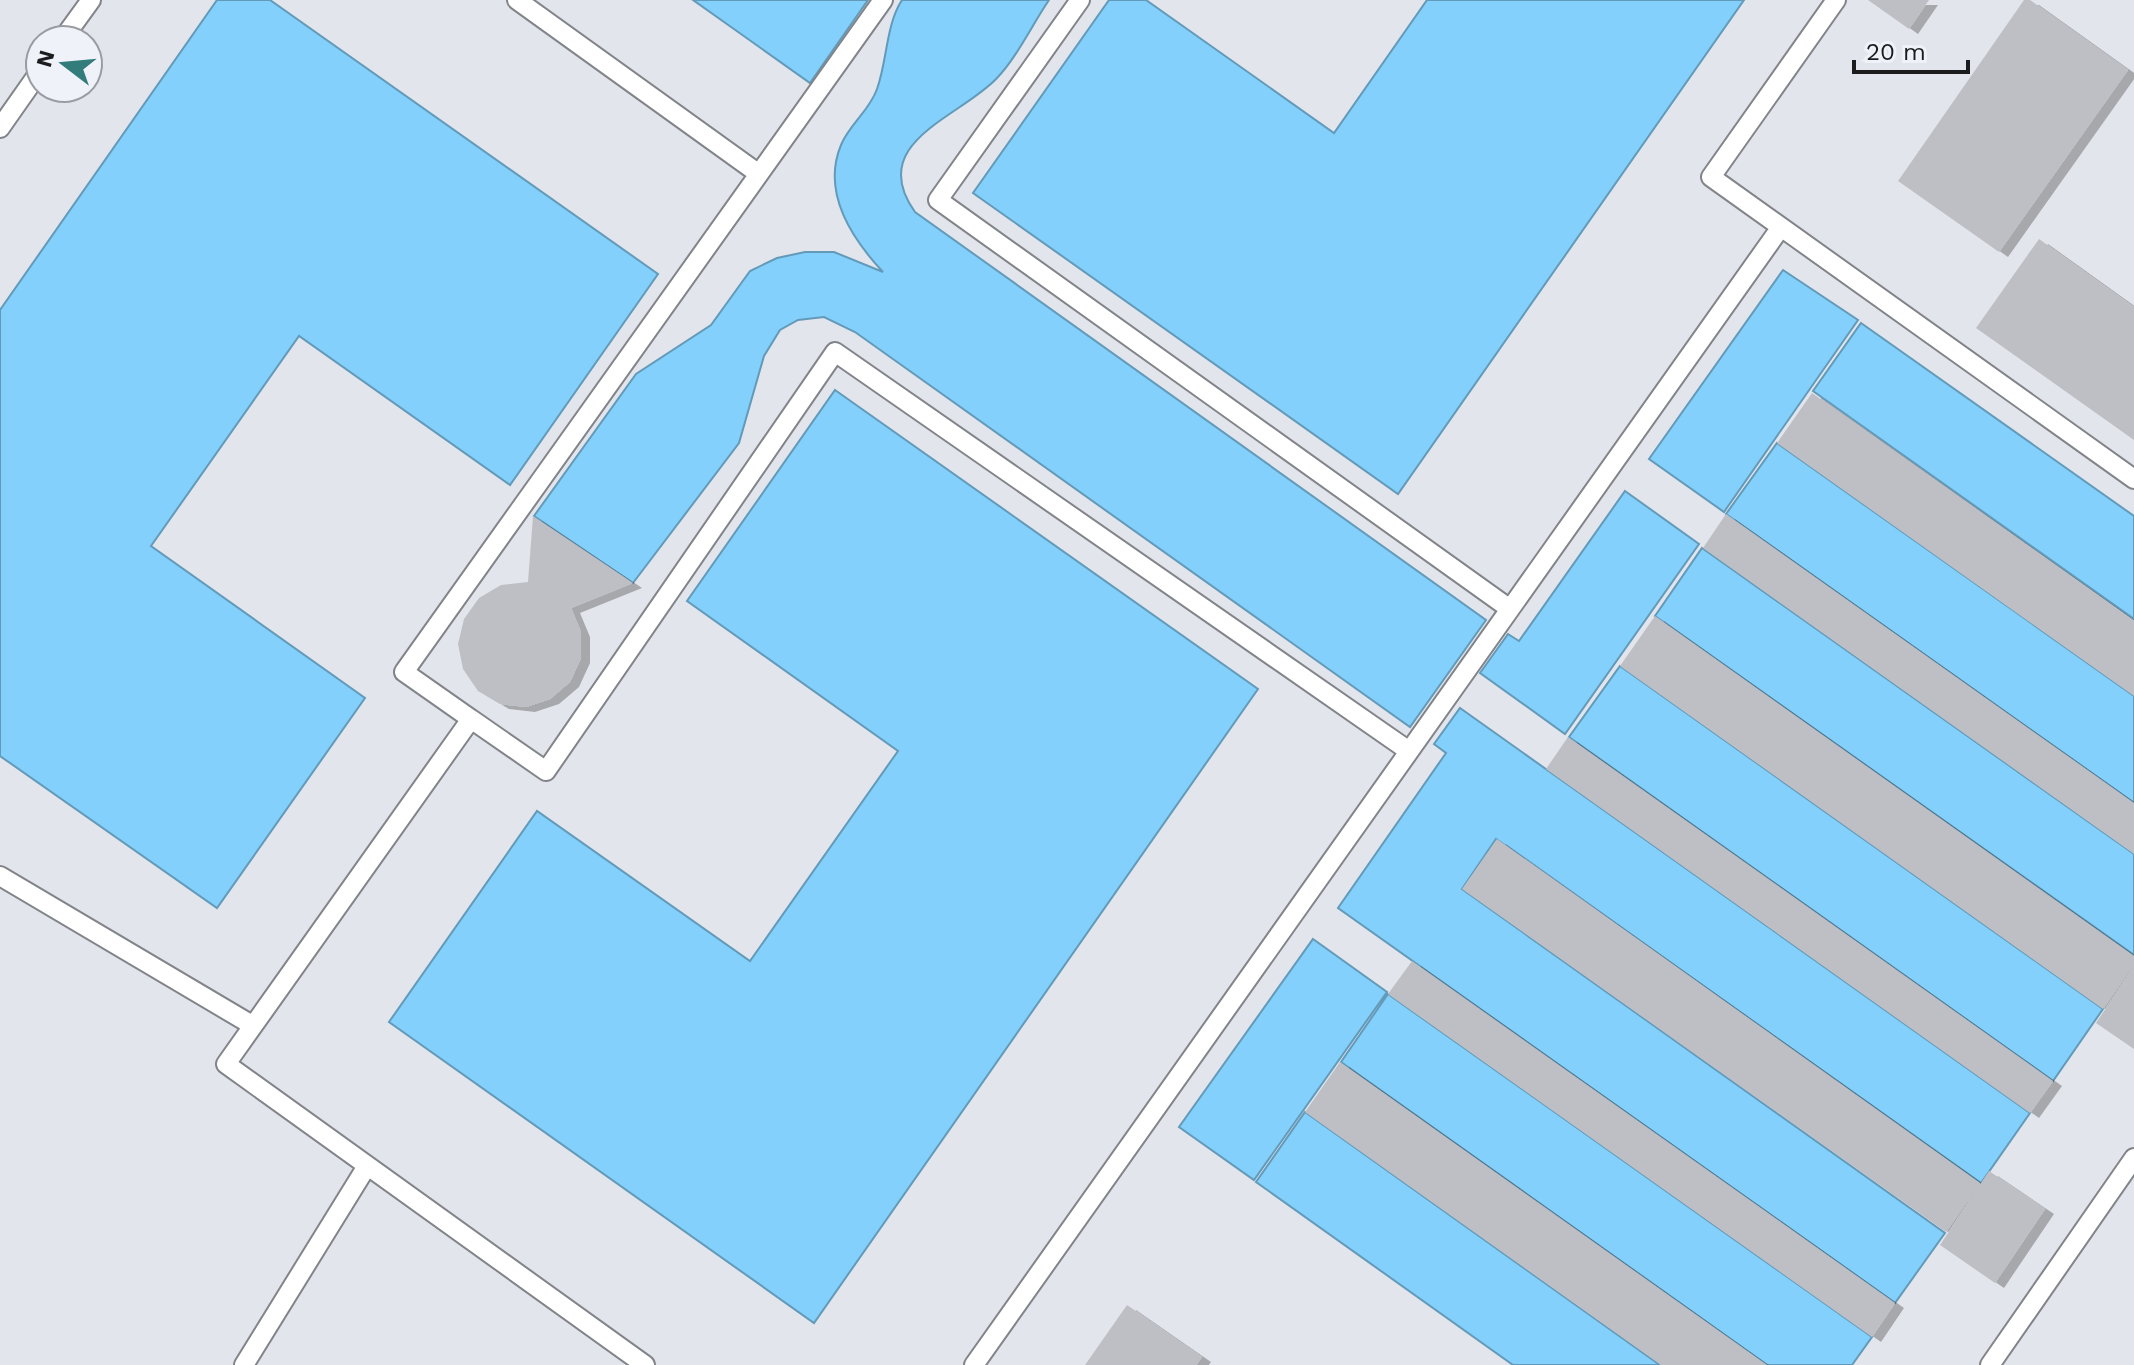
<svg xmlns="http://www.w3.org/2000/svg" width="2134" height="1365" font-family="'Work Sans',sans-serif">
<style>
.water{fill:#82d0fb;stroke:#639ab9;stroke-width:2}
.building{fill:#bebfc5;filter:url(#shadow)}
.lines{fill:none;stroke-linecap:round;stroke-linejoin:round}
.service-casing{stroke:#818489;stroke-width:22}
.service{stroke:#fff;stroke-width:18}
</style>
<defs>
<filter id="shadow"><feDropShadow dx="9" dy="5" stdDeviation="0" flood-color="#0004"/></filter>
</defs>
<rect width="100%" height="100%" fill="#e2e5eb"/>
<path class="water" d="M 217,0 L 270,0 L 658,274 L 510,485 L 299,336 L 151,546 L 365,698 L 217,908 L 0,756 L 0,310 Z
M 693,0 L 868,0 L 810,83 Z
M 902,0 L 1049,0 C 1032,25 1017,57 997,78 C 961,117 865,142 915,212 L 1486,620 L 1410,727 L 855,332 L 824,317 L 798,320 L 780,330 L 764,356 L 739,443 L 633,583 L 534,516 L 636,374 L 711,325 L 750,271 L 777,258 L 805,252 L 834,252 L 883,272 C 853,240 821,193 841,145 C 849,125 870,110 877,89 C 887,62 886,24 902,0 Z
M 1109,0 L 1146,0 L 1334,133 L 1427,0 L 1744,0 L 1398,494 L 973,193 Z
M 1783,270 L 1858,320 L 1724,512 L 1649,459 Z
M 1861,323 L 2134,516 L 2134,619 L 1813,391 Z
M 835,390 L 1258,689 L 814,1323 L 389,1022 L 537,811 L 750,961 L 898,751 L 687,601 Z
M 1777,443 L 2134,696 L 2134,803 L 1726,514 Z
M 1625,491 L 1699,544 L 1565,734 L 1480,673 L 1508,634 L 1519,641 Z
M 1702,548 L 2134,854 L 2134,955 L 1655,616 Z
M 1620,666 L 2103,1009 L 2053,1081 L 1569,737 Z
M 1460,708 L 2030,1113 L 1981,1183 L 1496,839 L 1462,889 L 1945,1233 L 1895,1303 L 1338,908 L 1446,753 L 1434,744 Z
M 1313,939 L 1387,992 L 1254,1180 L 1179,1127 Z
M 1388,994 L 1872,1337 L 1852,1365 L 1767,1365 L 1341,1062 Z
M 1305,1112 L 1660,1365 L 1513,1365 L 1256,1182 Z"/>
<path class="building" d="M 1868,0 L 1929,0 L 1909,29 Z
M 2024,0 L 2030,0 L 2128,70 L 1999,252 L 1898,181 Z
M 2039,239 L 2134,307 L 2134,440 L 1976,328 Z
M 1812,393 L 2134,621 L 2134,696 L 1777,443 Z
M 1726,514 L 2134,803 L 2134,854 L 1703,548 Z
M 533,516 L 633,583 L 571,608 L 581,632 L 581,658 L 570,682 L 550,699 L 526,707 L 500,704 L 478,691 L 463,669 L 458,644 L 464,619 L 479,598 L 501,585 L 528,582 Z
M 1655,616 L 2134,956 L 2134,964 L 2103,1009 L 1620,666 Z
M 1568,737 L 2053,1081 L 2030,1113 L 1546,769 Z
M 1497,839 L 1980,1183 L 1946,1232 L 1462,889 Z
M 1412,961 L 1895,1303 L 1872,1337 L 1388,994 Z
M 2134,966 L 2134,1049 L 2096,1023 Z
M 1340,1062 L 1767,1365 L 1661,1365 L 1305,1112 Z
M 1989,1171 L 2045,1209 L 1995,1283 L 1940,1245 Z
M 1127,1305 L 1202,1357 L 1196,1365 L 1085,1365 Z"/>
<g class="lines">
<defs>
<path id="service" d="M 517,0 L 759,174
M 1080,0 L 938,200 L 1510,609
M 1836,0 L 1711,177 L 2134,479
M 62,40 L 91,0
M 0,128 L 40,71
M 471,719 L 546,771 L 835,352 L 1409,751
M 0,876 L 252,1025
M 244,1365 L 367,1166
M 645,1365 L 226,1064 L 471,719 L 404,672 L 883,0
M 974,1365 L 1781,227
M 1990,1365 L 2134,1158"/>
</defs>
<use href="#service" class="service-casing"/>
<use href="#service" class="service"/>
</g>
<g transform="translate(64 64) rotate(286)"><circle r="38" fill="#eff2f9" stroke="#9a9ca1" stroke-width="2"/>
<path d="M0-6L14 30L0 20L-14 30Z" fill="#327c7c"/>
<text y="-12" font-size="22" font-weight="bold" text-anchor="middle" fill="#1b1c1e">N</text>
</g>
<path d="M1854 60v12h114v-12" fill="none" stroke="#1b1c1e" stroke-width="4"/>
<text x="1866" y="60" font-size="24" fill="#1b1c1e" stroke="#eff2f9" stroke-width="6" paint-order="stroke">20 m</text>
</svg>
